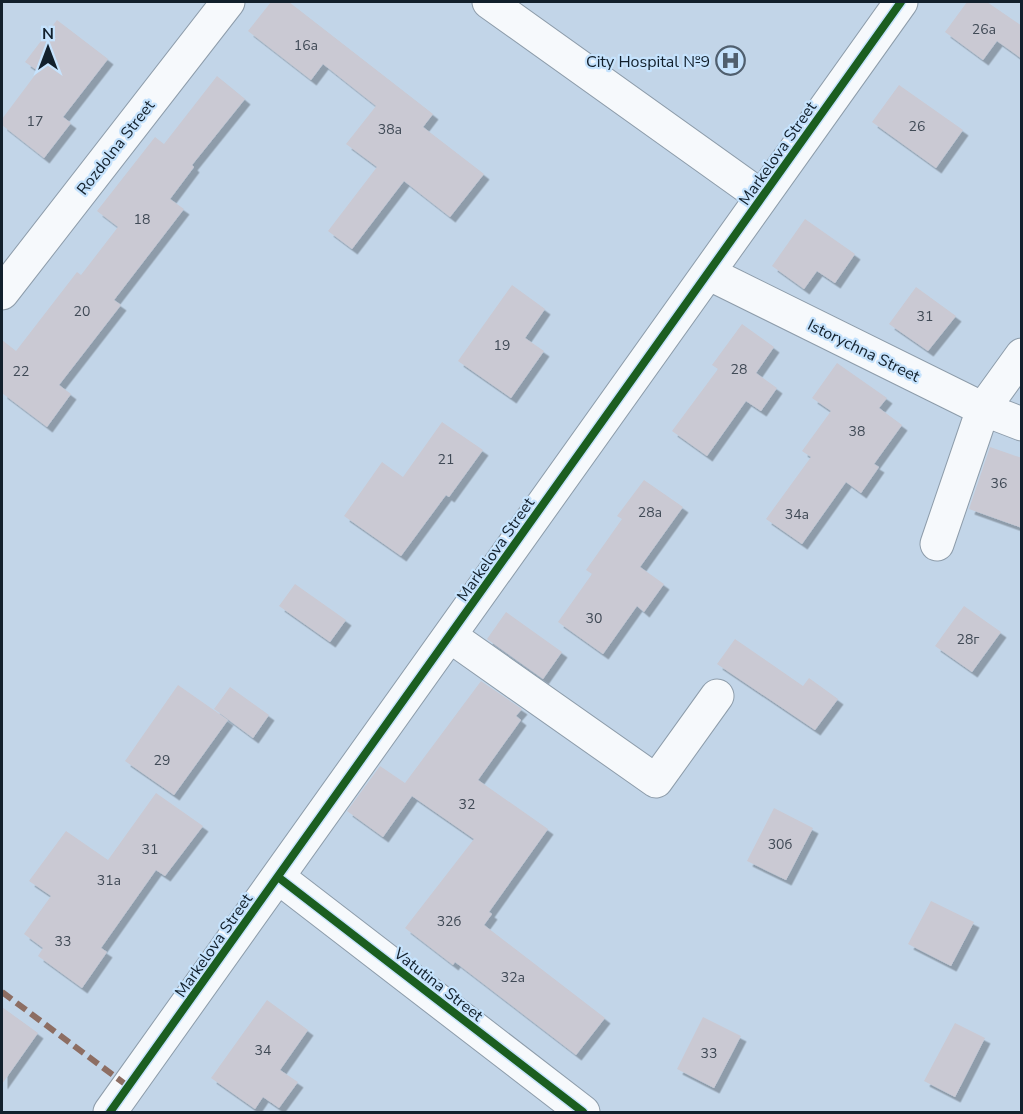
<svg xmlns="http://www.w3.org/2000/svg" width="1023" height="1114" font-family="'Nunito Sans',sans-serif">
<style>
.building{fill:#cac9d3;filter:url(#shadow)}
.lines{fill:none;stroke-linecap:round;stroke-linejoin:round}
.minor-casing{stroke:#8d9caa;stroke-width:35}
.minor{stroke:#f6f9fc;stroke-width:33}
.quiet{stroke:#8d6e63;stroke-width:6;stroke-dasharray:12 6;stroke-linecap:butt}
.cycleway-casing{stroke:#c6e3fd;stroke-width:11}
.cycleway{stroke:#1b5e20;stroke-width:8}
.labels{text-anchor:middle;stroke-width:4.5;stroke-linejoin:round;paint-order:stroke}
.number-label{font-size:14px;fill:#404a56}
.poi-label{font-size:16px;fill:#12202c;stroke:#c6e3fd;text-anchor:end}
.street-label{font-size:16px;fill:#12202c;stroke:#c6e3fd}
</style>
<defs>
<filter id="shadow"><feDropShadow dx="5.5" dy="5.5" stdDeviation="0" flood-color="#0004"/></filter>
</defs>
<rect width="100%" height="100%" fill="#c2d5e8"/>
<path class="building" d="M 271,2 L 289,2 L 433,114 L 423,127 L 484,174 L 450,217 L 404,181 L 352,249 L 328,231 L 377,167 L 346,144 L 376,106 L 323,64 L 311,80 L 248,31 Z
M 967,2 L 987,2 L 1022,26 L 1022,59 L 997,41 L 983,60 L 945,32 Z
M 57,20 L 108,59 L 63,117 L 71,123 L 44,158 L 2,125 L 2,119 L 38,71 L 25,62 Z
M 217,76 L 245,99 L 192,165 L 194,167 L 170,199 L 184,209 L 114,300 L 121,305 L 59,385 L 71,394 L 47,427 L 2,393 L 2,340 L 16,351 L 77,272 L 81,275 L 118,227 L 97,211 L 155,137 L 164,144 Z
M 899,85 L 963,130 L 936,168 L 872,122 Z
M 805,219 L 855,254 L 835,283 L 817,271 L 804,289 L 772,266 Z
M 512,285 L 545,309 L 525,338 L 544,351 L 511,398 L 458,361 Z
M 916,287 L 956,316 L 928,351 L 889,324 Z
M 742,324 L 774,347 L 756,373 L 777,388 L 761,411 L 746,401 L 707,456 L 672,431 L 718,369 L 712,365 Z
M 837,363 L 887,398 L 879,408 L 902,425 L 874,464 L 879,467 L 861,493 L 846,482 L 802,544 L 766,519 L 811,457 L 802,451 L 831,411 L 812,398 Z
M 442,422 L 483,450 L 449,497 L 446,495 L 401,556 L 344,516 L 382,462 L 403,477 Z
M 990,447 L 1022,458 L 1022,528 L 969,509 Z
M 644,480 L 683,507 L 640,567 L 664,584 L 644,612 L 637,606 L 603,654 L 558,622 L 592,574 L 586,570 L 622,519 L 617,516 Z
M 295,584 L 346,620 L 330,642 L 279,606 Z
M 964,606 L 1001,632 L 972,672 L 935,646 Z
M 506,612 L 562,652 L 543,679 L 487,639 Z
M 735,639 L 803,686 L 809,678 L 838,699 L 815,730 L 717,664 Z
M 481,681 L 522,709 L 516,716 L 521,720 L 478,780 L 548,829 L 489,912 L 492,914 L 484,925 L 605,1018 L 576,1055 L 455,962 L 453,965 L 405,928 L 474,839 L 412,796 L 383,837 L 347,811 L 380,766 L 405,783 Z
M 178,685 L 228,720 L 174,795 L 125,761 Z
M 230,687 L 269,715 L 253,738 L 214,709 Z
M 156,793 L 203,826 L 165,876 L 156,870 L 101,948 L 107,952 L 82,988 L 38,956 L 43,948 L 24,934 L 51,896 L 29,881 L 66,831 L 108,860 Z
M 774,808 L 813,828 L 786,880 L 747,861 Z
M 931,901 L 974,922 L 951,966 L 908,944 Z
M 267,1000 L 308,1030 L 280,1070 L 298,1082 L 279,1108 L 263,1097 L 255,1109 L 211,1078 Z
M 2,1007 L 38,1033 L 2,1084 Z
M 703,1017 L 741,1036 L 714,1088 L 677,1069 Z
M 955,1023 L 985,1038 L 955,1097 L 924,1081 Z"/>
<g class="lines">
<defs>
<path id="minor" d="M 489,2 L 762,197
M 708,273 L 983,409 L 1022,424
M 2,293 L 228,2
M 937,544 L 983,409 L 1022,355
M 450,636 L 656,781 L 717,696
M 278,877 L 583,1112
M 110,1112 L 901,2"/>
</defs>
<use href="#minor" class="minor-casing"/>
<use href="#minor" class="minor"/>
<path class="quiet" d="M 2,992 L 129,1087"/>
<defs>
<path id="cycleway" d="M 278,877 L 583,1112
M 110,1112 L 901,2"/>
</defs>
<use href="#cycleway" class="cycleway-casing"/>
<use href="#cycleway" class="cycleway"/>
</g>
<defs>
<symbol id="hospital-ring" viewBox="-11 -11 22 22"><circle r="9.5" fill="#c6e3fd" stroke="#505f6e" stroke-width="1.5"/><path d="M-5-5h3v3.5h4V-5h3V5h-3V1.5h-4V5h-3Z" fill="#505f6e"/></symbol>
</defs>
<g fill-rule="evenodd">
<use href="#hospital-ring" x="714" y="44" width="33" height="33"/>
</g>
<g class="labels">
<g class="number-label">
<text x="984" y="34">26а</text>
<text x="306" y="50">16а</text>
<text x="35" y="126">17</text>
<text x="917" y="131">26</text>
<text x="390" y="134">38а</text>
<text x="142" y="224">18</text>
<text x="82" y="316">20</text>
<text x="925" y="321">31</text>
<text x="502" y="350">19</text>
<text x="739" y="374">28</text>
<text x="21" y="376">22</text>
<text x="857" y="436">38</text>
<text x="446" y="464">21</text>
<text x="999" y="488">36</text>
<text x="650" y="517">28а</text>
<text x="797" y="519">34а</text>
<text x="594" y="623">30</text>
<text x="968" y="644">28г</text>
<text x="162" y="765">29</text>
<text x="467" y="809">32</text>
<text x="780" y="849">30б</text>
<text x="150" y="854">31</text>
<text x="109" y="885">31а</text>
<text x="449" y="926">32б</text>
<text x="63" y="946">33</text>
<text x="513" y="982">32а</text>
<text x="263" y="1055">34</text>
<text x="709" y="1058">33</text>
</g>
<g class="poi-label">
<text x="710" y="67">City Hospital №9</text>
</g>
<g class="street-label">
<text transform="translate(115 147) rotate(-52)" y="6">Rozdolna Street</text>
<text transform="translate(777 153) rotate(-55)" y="6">Markelova Street</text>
<text transform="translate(864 350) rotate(26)" y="6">Istorychna Street</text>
<text transform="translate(495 549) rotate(-55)" y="6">Markelova Street</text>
<text transform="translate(213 945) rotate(-55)" y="6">Markelova Street</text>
<text transform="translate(439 984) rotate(38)" y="6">Vatutina Street</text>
</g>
</g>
<rect width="1023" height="1114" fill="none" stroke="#12202c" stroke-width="6"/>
<g transform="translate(48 48)" stroke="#c6e3fd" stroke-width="4.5" paint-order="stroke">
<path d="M0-4.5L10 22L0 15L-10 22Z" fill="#12202c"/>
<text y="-9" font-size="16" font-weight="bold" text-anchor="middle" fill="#12202c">N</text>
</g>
</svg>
